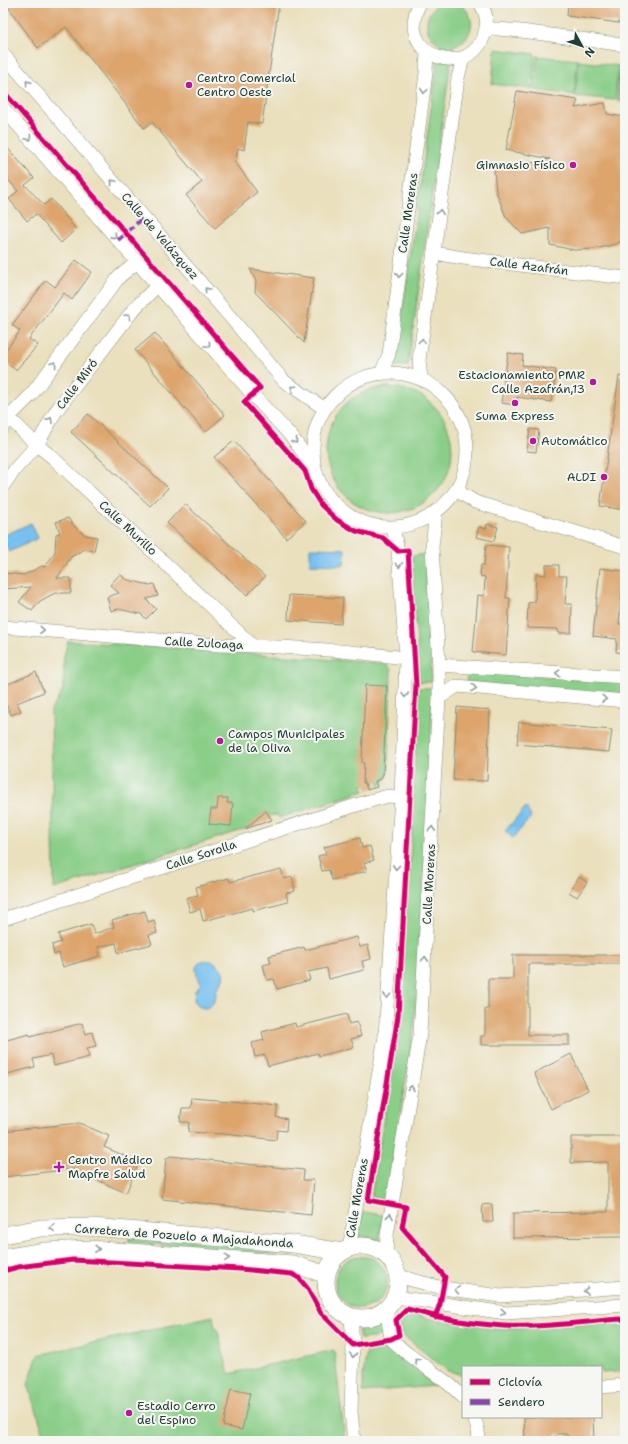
<svg xmlns="http://www.w3.org/2000/svg" width="628" height="1444" font-family="'Shantell Sans',sans-serif">
<style>
.green{fill:#8ace88;stroke:#54865e}
.water{fill:#77c0f0;stroke:#4b7e92}
.building{fill:#dda46c}
.lines{fill:none;stroke-linecap:round;stroke-linejoin:round}
.minor-casing{stroke:#848e78;stroke-width:14}
.tertiary-casing{stroke:#848e78;stroke-width:18}
.minor{stroke:#fff;stroke-width:13}
.tertiary{stroke:#fff;stroke-width:17}
.quiet{stroke:#8e44ad;stroke-width:4;stroke-dasharray:8 4;stroke-linecap:butt}
.cycleway-casing{stroke:#f6f6f2;stroke-width:8}
.cycleway{stroke:#d6006c;stroke-width:5}
.oneway{stroke:#8f9e9a}
.poi-dot{fill:#b5179e;stroke:#f6f6f2;stroke-width:1.5}
.labels{text-anchor:middle;stroke-width:4;stroke-linejoin:round;paint-order:stroke}
.poi-label{font-size:12px;fill:#1f3d34;stroke:#f6f6f2;text-anchor:start}
.street-label{font-size:12px;fill:#1f3d34;stroke:#f6f6f2}
</style>
<rect width="100%" height="100%" fill="#f6f6f2"/>
<filter id="ink" filterUnits="userSpaceOnUse"><feTurbulence type="fractalNoise" baseFrequency=".025" numOctaves="2"/><feDisplacementMap in="SourceGraphic" scale="8" xChannelSelector="R" yChannelSelector="G"/><feConvolveMatrix kernelMatrix="1 2 1 2 8 2 1 2 1" color-interpolation-filters="sRGB"/></filter>
<filter id="wash" filterUnits="userSpaceOnUse"><feTurbulence type="fractalNoise" baseFrequency=".012" numOctaves="4" result="noise"/><feDisplacementMap in="SourceGraphic" scale="16" xChannelSelector="R" yChannelSelector="G"/><feGaussianBlur stdDeviation="0.9" result="paint"/><feColorMatrix in="noise" values="0 0 0 0 0 0 0 0 0 0 0 0 0 0 0 0 0 1.4 0 .05"/><feComposite in="paint" operator="in"/></filter>
<g filter="url(#wash)">
<rect width="100%" height="100%" fill="#eae0bd"/>
<path class="green" d="M 441,3 L 458,3 C 478,15 475,39 453,46 L 408,366 L 395,366 L 440,44 C 422,35 423,11 441,3 Z
M 495,49 L 535,54 L 532,89 L 492,84 Z
M 537,56 L 578,60 L 574,95 L 534,90 Z
M 579,61 L 619,66 L 615,100 L 575,96 Z
M 620,67 L 625,67 L 625,102 L 617,101 Z
M326 450a63 63 0 1 1 126 0a63 63 0 1 1-126 0Z
M 425,554 L 432,682 L 419,682 L 412,556 Z
M 68,641 L 222,651 L 387,664 L 391,670 L 388,773 L 383,783 L 380,786 L 378,780 L 363,785 L 364,791 L 279,818 L 278,815 L 267,816 L 268,814 L 266,811 L 255,821 L 255,826 L 54,889 L 51,710 L 63,690 L 64,656 Z
M 468,671 L 625,682 L 625,697 L 466,683 Z
M 418,688 L 433,688 L 428,805 L 414,1028 L 386,1200 L 371,1198 L 398,1030 L 413,817 Z
M 363,1212 L 383,1215 L 380,1235 L 380,1242 L 368,1237 L 358,1237 Z
M 129,1234 L 292,1250 L 292,1256 L 129,1242 Z
M335 1282a26 26 0 1 1 52 0a26 26 0 1 1-52 0Z
M 407,1310 L 425,1318 L 502,1328 L 619,1321 L 625,1322 L 625,1371 L 601,1373 L 601,1367 L 463,1367 L 463,1375 L 448,1371 L 401,1334 L 397,1320 Z
M 213,1316 L 215,1328 L 217,1328 L 229,1374 L 334,1350 L 345,1441 L 46,1441 L 28,1384 L 38,1355 Z
M 382,1323 L 384,1334 L 373,1338 L 360,1339 L 358,1326 L 370,1326 Z
M 386,1346 L 435,1386 L 363,1392 L 363,1375 L 367,1350 Z"/>
<path class="water" d="M 31,523 L 38,538 L 9,552 L 3,540 L 3,536 Z
M 310,548 L 345,549 L 344,565 L 310,564 Z
M 526,807 L 531,817 L 513,838 L 505,831 Z
M 202,961 C 212,959 220,964 224,974 L 222,982 L 216,990 C 217,1000 210,1013 198,1006 L 194,1000 L 195,991 L 201,984 C 198,976 191,967 202,961 Z"/>
<g id="blocks">
<path class="building" d="M 5,3 L 279,3 L 262,124 L 248,122 L 244,150 L 238,148 L 235,162 L 257,192 L 215,228 L 186,195 L 202,182 L 152,122 L 144,128 L 66,27 L 38,48 Z
M 568,3 L 622,3 L 619,23 L 567,16 Z
M 517,91 L 578,100 L 575,108 L 605,103 L 607,114 L 625,117 L 625,239 L 616,244 L 595,249 L 574,250 L 550,245 L 550,228 L 522,234 L 506,217 L 496,191 L 494,171 L 550,159 L 506,150 Z
M 3,143 L 34,178 L 25,185 L 44,205 L 51,199 L 76,229 L 61,243 L 36,214 L 27,221 L 9,199 L 18,191 L 3,174 Z
M 76,260 L 92,272 L 72,300 L 64,293 L 29,339 L 38,345 L 16,370 L 3,361 L 3,354 L 20,331 L 12,325 L 46,280 L 55,287 Z
M 250,269 L 314,278 L 304,343 L 255,292 L 256,281 Z
M 155,333 L 225,415 L 205,432 L 135,350 Z
M 508,353 L 523,355 L 522,365 L 556,370 L 551,402 L 517,397 L 516,405 L 501,403 Z
M 619,376 L 625,377 L 625,510 L 600,506 Z
M 88,414 L 168,488 L 150,506 L 71,432 Z
M 530,429 L 539,430 L 536,452 L 527,451 Z
M 234,441 L 306,521 L 286,538 L 214,457 Z
M 185,504 L 265,577 L 247,595 L 167,523 Z
M 68,518 L 75,527 L 85,535 L 97,537 L 94,551 L 84,549 L 71,557 L 57,578 L 71,578 L 71,593 L 55,593 L 40,601 L 32,611 L 19,602 L 31,587 L 3,589 L 3,573 L 24,575 L 42,566 L 45,567 L 55,552 L 56,534 L 60,533 L 56,522 Z
M 487,524 L 498,527 L 494,541 L 476,537 L 479,527 L 486,529 Z
M 486,545 L 509,547 L 506,598 L 510,598 L 506,655 L 473,652 L 478,595 L 484,596 L 485,577 L 480,576 L 481,565 L 484,565 Z
M 546,565 L 559,565 L 559,576 L 567,576 L 565,604 L 572,604 L 571,633 L 558,633 L 558,629 L 527,628 L 528,603 L 535,602 L 536,574 L 546,575 Z
M 600,568 L 624,571 L 619,624 L 625,624 L 625,653 L 616,652 L 617,639 L 593,636 Z
M 120,574 L 125,579 L 149,585 L 154,584 L 158,596 L 146,599 L 156,609 L 146,619 L 141,614 L 131,612 L 119,609 L 111,611 L 107,597 L 119,593 L 110,585 Z
M 289,595 L 343,598 L 341,624 L 288,620 Z
M 36,672 L 44,692 L 17,703 L 21,711 L 11,715 L 7,706 L 3,708 L 3,686 Z
M 365,685 L 387,686 L 383,774 L 381,779 L 375,781 L 377,787 L 367,790 L 365,783 L 363,783 L 364,763 L 362,763 Z
M 457,707 L 490,710 L 487,781 L 453,780 Z
M 519,722 L 612,730 L 609,752 L 517,744 Z
M 218,798 L 228,798 L 227,803 L 233,803 L 231,826 L 209,824 L 211,809 L 217,809 Z
M 266,811 L 272,820 L 245,829 Z
M 360,838 L 362,848 L 370,846 L 374,860 L 364,863 L 367,871 L 332,880 L 329,870 L 322,871 L 318,856 L 326,854 L 324,847 Z
M 281,869 L 284,879 L 292,877 L 295,891 L 286,893 L 288,902 L 253,911 L 253,908 L 203,921 L 200,909 L 190,912 L 186,898 L 198,895 L 196,887 L 229,878 L 230,882 Z
M 579,877 L 587,882 L 577,897 L 569,892 Z
M 145,911 L 148,922 L 154,920 L 157,933 L 149,935 L 152,944 L 118,953 L 116,943 L 98,947 L 100,956 L 63,967 L 59,953 L 54,955 L 52,945 L 61,942 L 58,934 L 91,924 L 94,934 L 114,927 L 112,920 Z
M 357,937 L 360,947 L 368,945 L 371,959 L 362,961 L 364,970 L 329,979 L 327,968 L 308,972 L 310,980 L 277,989 L 274,979 L 267,980 L 263,965 L 271,963 L 269,956 L 304,947 L 305,950 Z
M 513,955 L 625,955 L 625,964 L 528,964 L 528,1035 L 569,1035 L 569,1045 L 481,1045 L 481,1036 L 485,1036 L 485,1009 L 488,1009 L 488,979 L 513,979 Z
M 347,1014 L 349,1024 L 357,1022 L 361,1036 L 351,1039 L 354,1047 L 319,1056 L 318,1053 L 268,1066 L 265,1055 L 255,1057 L 252,1043 L 264,1040 L 262,1032 L 295,1023 L 296,1027 Z
M 82,1023 L 85,1034 L 92,1032 L 96,1046 L 87,1048 L 89,1057 L 54,1066 L 51,1055 L 33,1059 L 35,1067 L 3,1075 L 3,1041 L 29,1034 L 30,1037 Z
M 571,1054 L 588,1090 L 551,1109 L 534,1073 Z
M 192,1098 L 231,1101 L 278,1106 L 276,1117 L 287,1119 L 286,1131 L 277,1130 L 276,1140 L 224,1134 L 188,1132 L 189,1122 L 180,1122 L 182,1108 L 191,1108 Z
M 79,1123 L 109,1136 L 104,1147 L 139,1162 L 126,1193 L 73,1169 L 3,1177 L 3,1131 Z
M 571,1137 L 625,1137 L 625,1237 L 513,1238 L 513,1213 L 608,1212 L 608,1162 L 571,1163 Z
M 170,1156 L 304,1170 L 303,1180 L 314,1180 L 311,1215 L 162,1199 L 166,1159 Z
M 492,1204 L 493,1222 L 483,1222 L 482,1205 Z
M 231,1389 L 250,1393 L 242,1430 L 223,1426 Z
M 524,1417 L 593,1417 L 594,1441 L 572,1441 L 566,1434 L 557,1434 L 550,1441 L 525,1441 Z"/>
</g>
</g>
<g filter="url(#ink)">
<use href="#blocks" fill-opacity="0" stroke="#848e78" stroke-width="1"/>
<g class="lines">
<defs>
<path id="minor" d="M 420,3 C 392,55 471,84 485,32 C 488,22 486,12 480,3
M 486,28 L 521,31 L 625,45
M 3,54 L 232,319 L 284,381 L 325,409
M 3,108 L 253,395 L 291,436 L 315,468
M 434,253 L 463,258 L 625,278
M313 450a77 77 0 1 1 154 0a77 77 0 1 1-154 0Z
M 381,374 L 389,354 L 426,73 L 427,52
M 421,379 L 419,360 L 458,78 L 463,58
M 3,412 L 37,445 L 52,457 L 252,645
M 3,427 L 9,417 L 31,395 L 119,277 L 137,262
M 3,486 L 16,468 L 37,445 L 56,411 L 134,309 L 157,286
M 456,490 L 475,502 L 625,547
M 3,627 L 219,645 C 281,646 344,650 406,658
M 439,665 L 625,677
M 439,698 L 457,686 L 625,701
M 3,919 L 366,802 L 388,796 L 401,797
M 349,1249 L 385,1036 L 401,797 L 406,658 L 398,551 L 393,527
M 386,1255 L 387,1235 L 420,1034 L 439,698 L 439,665 L 432,547 L 436,511
M 397,1275 L 412,1280 L 443,1288 L 500,1296 L 625,1287
M 395,1297 L 506,1313 L 625,1305
M 386,1308 L 391,1339 L 404,1351 L 449,1384 L 463,1397
M 351,1316 L 353,1345 L 351,1412 L 354,1441
M 601,1387 L 625,1385
M 474,1417 L 478,1430 L 479,1441"/>
<path id="tertiary" d="M 3,1235 L 41,1228 L 92,1227 L 294,1244 L 342,1252
M326 1282a36 36 0 1 1 72 0a36 36 0 1 1-72 0Z
M 3,1258 L 45,1251 L 89,1249 L 293,1264 L 327,1275"/>
</defs>
<use href="#minor" class="minor-casing"/>
<use href="#tertiary" class="tertiary-casing"/>
<use href="#minor" class="minor"/>
<use href="#tertiary" class="tertiary"/>
<path class="quiet" d="M 118,240 L 144,217"/>
<defs>
<path id="cycleway" d="M 3,91 L 260,388 L 244,402 L 305,471 L 311,489 L 321,505 L 337,520 L 356,531 L 383,538 L 398,551 L 408,550 L 416,685 L 398,1016 L 368,1200 L 406,1207 L 402,1227 L 445,1277 L 440,1304 L 435,1317
M 3,1271 L 18,1267 L 73,1260 L 240,1269 L 292,1274 L 299,1278 L 308,1289 L 321,1313 L 353,1345 L 391,1339 L 399,1335 L 396,1320 L 407,1309 C 438,1318 471,1324 503,1326 C 540,1328 582,1322 619,1319 L 625,1320"/>
</defs>
<use href="#cycleway" class="cycleway-casing"/>
<use href="#cycleway" class="cycleway"/>
</g>
<defs><path id="oneway-chevron" d="M-2-3.5L2.5 0L-2 3.5" fill="none" stroke-width="1.6" stroke-linecap="round" stroke-linejoin="round"/></defs>
<g class="oneway">
<use href="#oneway-chevron" transform="translate(28 83) rotate(-131)"/>
<use href="#oneway-chevron" transform="translate(424 91) rotate(98)"/>
<use href="#oneway-chevron" transform="translate(29 138) rotate(49)"/>
<use href="#oneway-chevron" transform="translate(113 182) rotate(-131)"/>
<use href="#oneway-chevron" transform="translate(440 212) rotate(-82)"/>
<use href="#oneway-chevron" transform="translate(114 236) rotate(48)"/>
<use href="#oneway-chevron" transform="translate(399 275) rotate(98)"/>
<use href="#oneway-chevron" transform="translate(207 290) rotate(-131)"/>
<use href="#oneway-chevron" transform="translate(128 316) rotate(-53)"/>
<use href="#oneway-chevron" transform="translate(422 341) rotate(-82)"/>
<use href="#oneway-chevron" transform="translate(208 345) rotate(49)"/>
<use href="#oneway-chevron" transform="translate(54 364) rotate(-53)"/>
<use href="#oneway-chevron" transform="translate(293 388) rotate(-146)"/>
<use href="#oneway-chevron" transform="translate(50 420) rotate(-60)"/>
<use href="#oneway-chevron" transform="translate(295 441) rotate(53)"/>
<use href="#oneway-chevron" transform="translate(399 565) rotate(86)"/>
<use href="#oneway-chevron" transform="translate(42 630) rotate(5)"/>
<use href="#oneway-chevron" transform="translate(558 673) rotate(-176)"/>
<use href="#oneway-chevron" transform="translate(474 688) rotate(5)"/>
<use href="#oneway-chevron" transform="translate(405 695) rotate(92)"/>
<use href="#oneway-chevron" transform="translate(604 699) rotate(5)"/>
<use href="#oneway-chevron" transform="translate(432 829) rotate(-87)"/>
<use href="#oneway-chevron" transform="translate(396 867) rotate(94)"/>
<use href="#oneway-chevron" transform="translate(425 959) rotate(-87)"/>
<use href="#oneway-chevron" transform="translate(387 996) rotate(94)"/>
<use href="#oneway-chevron" transform="translate(411 1088) rotate(-80)"/>
<use href="#oneway-chevron" transform="translate(390 1216) rotate(-81)"/>
<use href="#oneway-chevron" transform="translate(52 1228) rotate(177)"/>
<use href="#oneway-chevron" transform="translate(97 1249) rotate(4)"/>
<use href="#oneway-chevron" transform="translate(227 1258) rotate(4)"/>
<use href="#oneway-chevron" transform="translate(457 1290) rotate(-171)"/>
<use href="#oneway-chevron" transform="translate(586 1291) rotate(175)"/>
<use href="#oneway-chevron" transform="translate(503 1312) rotate(5)"/>
<use href="#oneway-chevron" transform="translate(353 1355) rotate(92)"/>
<use href="#oneway-chevron" transform="translate(417 1361) rotate(-144)"/>
</g>
</g>
<g class="poi-dot">
<circle cx="189" cy="85" r="4"/>
<circle cx="573" cy="165" r="4"/>
<circle cx="593" cy="382" r="4"/>
<circle cx="515" cy="403" r="4"/>
<circle cx="533" cy="441" r="4"/>
<circle cx="604" cy="477" r="4"/>
<circle cx="220" cy="741" r="4"/>
<path d="M57 1161h4v4h4v4h-4v4h-4v-4h-4v-4h4z"/>
<circle cx="129" cy="1413" r="4"/>
</g>
<g class="labels">
<g class="poi-label">
<text x="197" y="82">Centro Comercial<tspan x="197" dy="14">Centro Oeste</tspan></text>
<text x="565" y="169" text-anchor="end">Gimnasio Físico</text>
<text x="585" y="379" text-anchor="end">Estacionamiento PMR<tspan x="585" dy="14">Calle Azafrán,13</tspan></text>
<text x="515" y="420" text-anchor="middle">Suma Express</text>
<text x="541" y="445">Automático</text>
<text x="596" y="481" text-anchor="end">ALDI</text>
<text x="228" y="738">Campos Municipales<tspan x="228" dy="14">de la Oliva</tspan></text>
<text x="68" y="1164">Centro Médico<tspan x="68" dy="14">Mapfre Salud</tspan></text>
<text x="137" y="1410">Estadio Cerro<tspan x="137" dy="14">del Espino</tspan></text>
</g>
<g class="street-label">
<text transform="translate(408 213) rotate(-82)" y="4">Calle Moreras</text>
<text transform="translate(160 236) rotate(49)" y="4">Calle de Velázquez</text>
<text transform="translate(529 266) rotate(7)" y="4">Calle Azafrán</text>
<text transform="translate(77 384) rotate(-53)" y="4">Calle Miró</text>
<text transform="translate(128 528) rotate(43)" y="4">Calle Murillo</text>
<text transform="translate(204 643) rotate(3)" y="4">Calle Zuloaga</text>
<text transform="translate(201 855) rotate(-18)" y="4">Calle Sorolla</text>
<text transform="translate(429 884) rotate(-87)" y="4">Calle Moreras</text>
<text transform="translate(357 1198) rotate(-80)" y="4">Calle Moreras</text>
<text transform="translate(184 1236) rotate(4)" y="4">Carretera de Pozuelo a Majadahonda</text>
</g>
</g>
<rect width="628" height="1444" fill="none" stroke="#f6f6f2" stroke-width="16"/>
<rect x="462" y="1366" width="140" height="52" fill="#f6f6f2" stroke="#a0aca6"/>
<rect x="470" y="1379" width="20" height="6" fill="#d6006c" stroke="#a0aca6"/>
<text x="498" y="1386" font-size="12" fill="#1f3d34">Ciclovía</text>
<rect x="470" y="1399" width="20" height="6" fill="#8e44ad" stroke="#a0aca6"/>
<text x="498" y="1406" font-size="12" fill="#1f3d34">Sendero</text>
<g transform="translate(582 46) rotate(130)" stroke="#f6f6f2" stroke-width="3" paint-order="stroke">
<path d="M0-3L7 15L0 10L-7 15Z" fill="#1f3d34"/>
<text y="-6" font-size="11" font-weight="bold" text-anchor="middle" fill="#1f3d34">N</text>
</g>
</svg>
